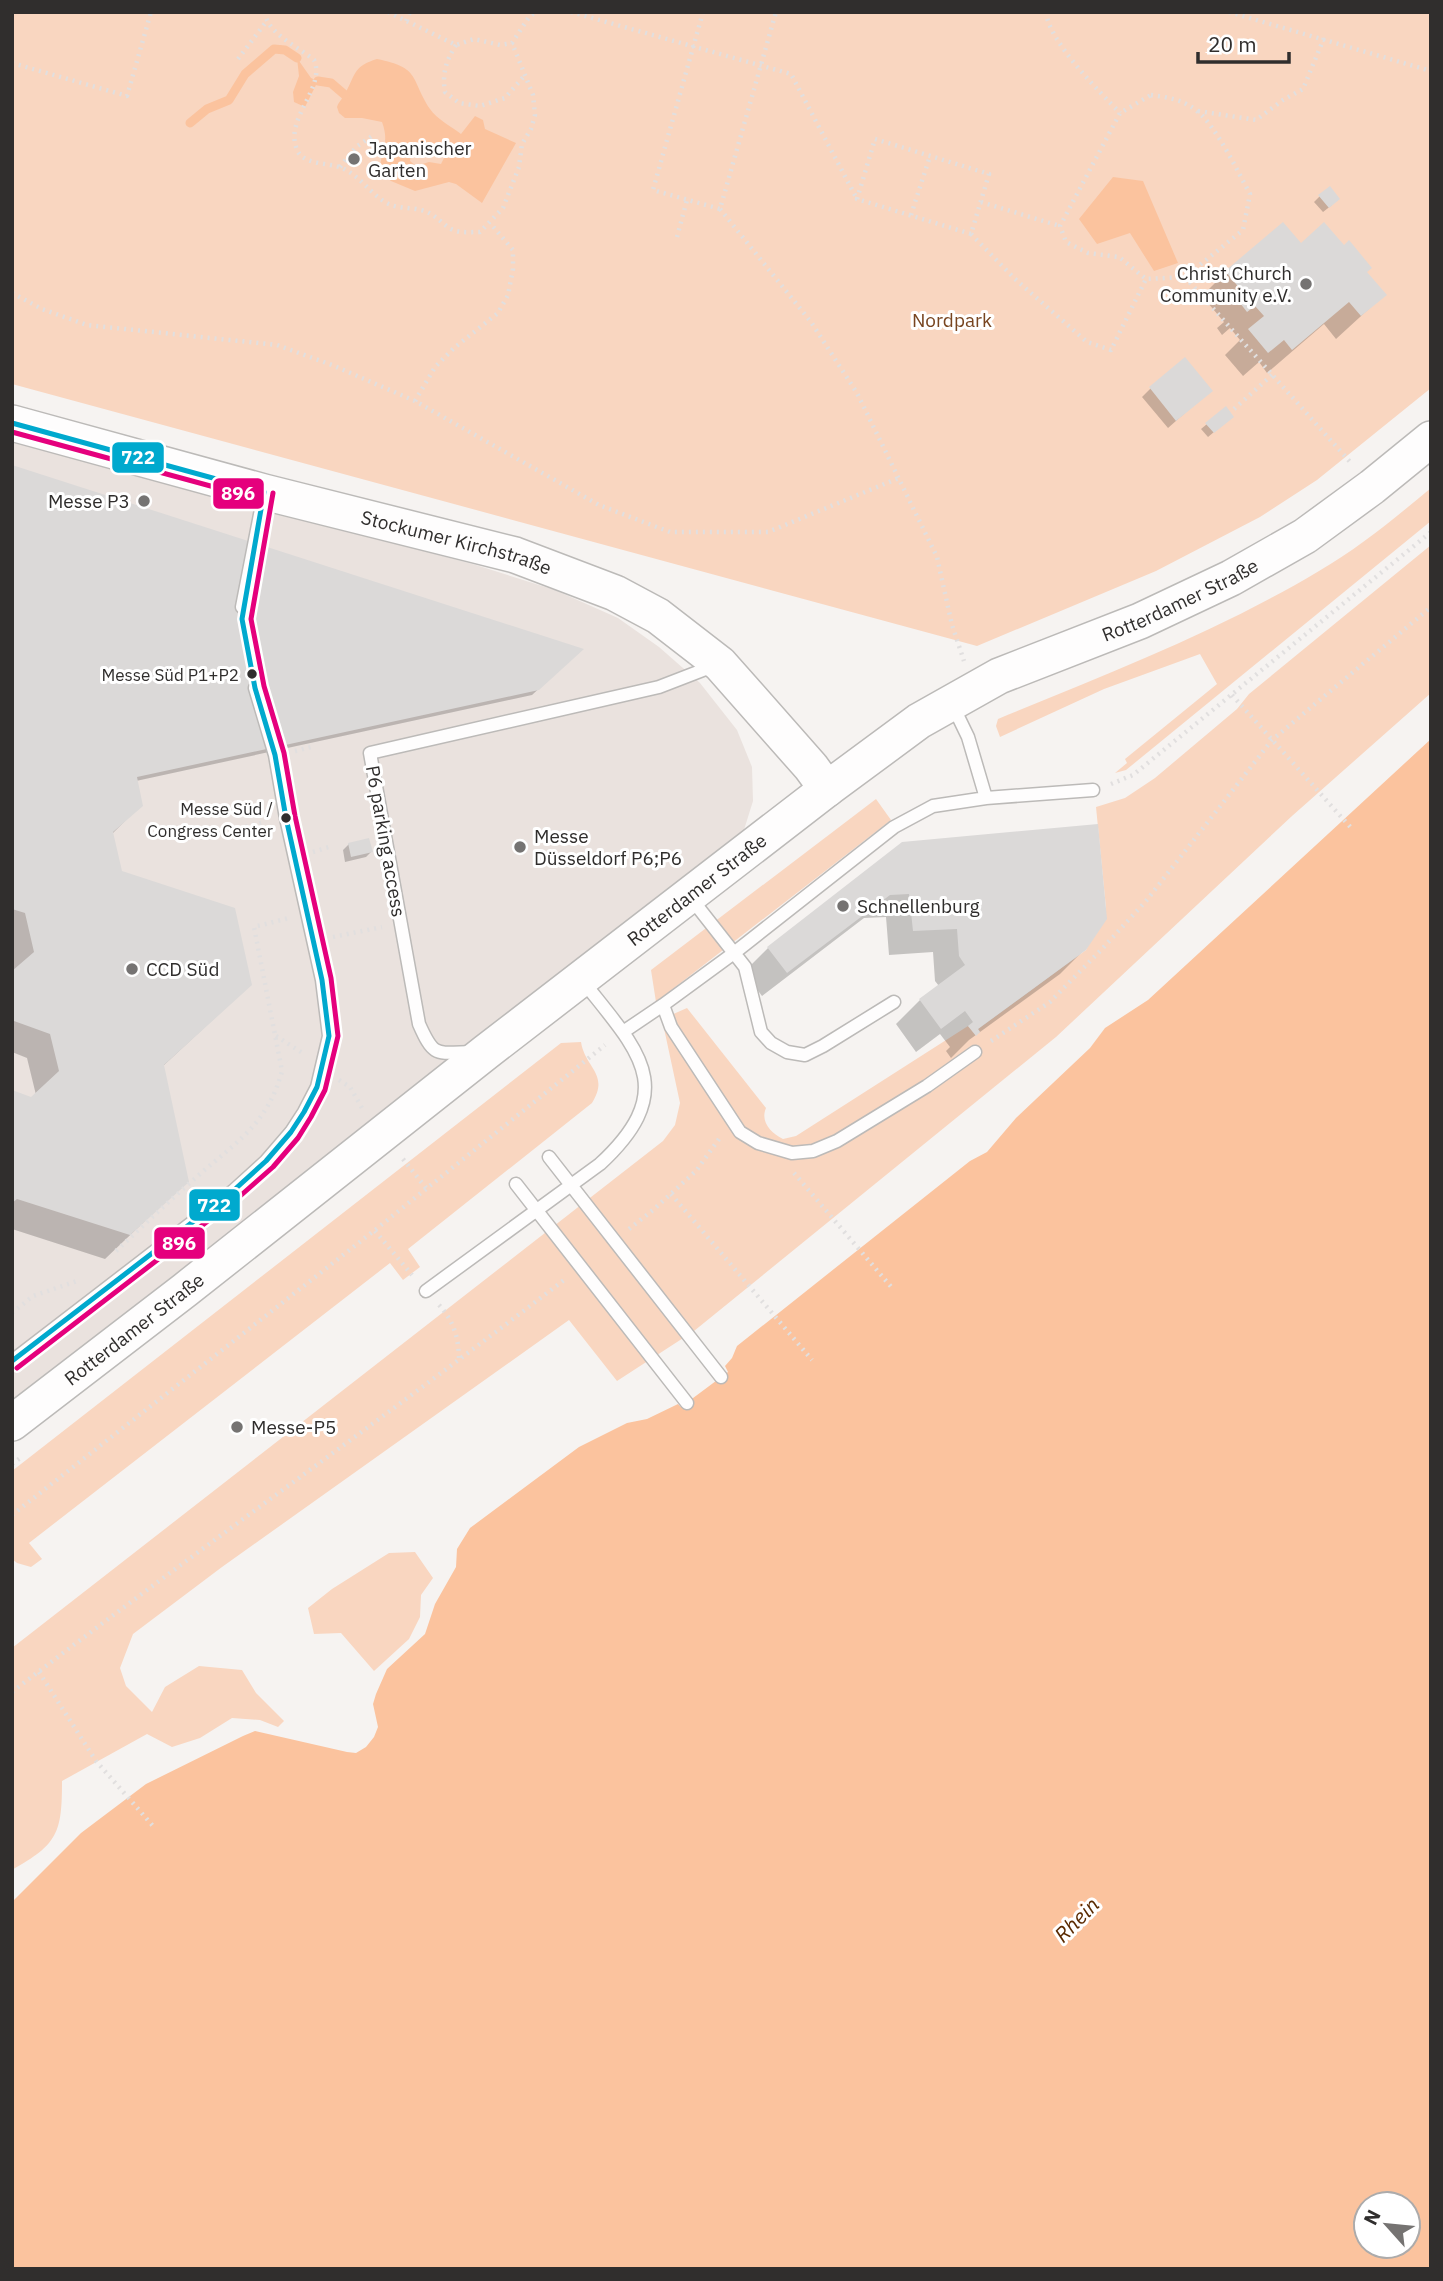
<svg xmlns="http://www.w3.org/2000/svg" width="1443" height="2281" font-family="'IBM Plex Sans',sans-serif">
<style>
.built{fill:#eae2de}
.green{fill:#f9d6c0}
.water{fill:#fbc39e;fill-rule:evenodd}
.shadow{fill:#0003}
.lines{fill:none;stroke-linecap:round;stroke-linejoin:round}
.stream{stroke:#fbc39e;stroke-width:9}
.building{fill:#dbd9d8}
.lane-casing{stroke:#bcbab8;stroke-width:15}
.secondary-casing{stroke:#bcbab8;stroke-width:38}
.path{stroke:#e1dfdf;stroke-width:4.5;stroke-dasharray:2 5;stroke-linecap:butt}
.lane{stroke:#fefdfd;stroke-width:12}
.secondary{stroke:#fefdfd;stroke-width:35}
.bus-1-casing{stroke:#fff;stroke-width:10}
.bus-2-casing{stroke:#fff;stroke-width:10}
.bus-1{stroke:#00a9ce;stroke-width:5}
.bus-2{stroke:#e5007d;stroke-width:5}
.poi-dot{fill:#757372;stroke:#fff;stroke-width:2.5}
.bus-dot{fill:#302e2d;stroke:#fff;stroke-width:2.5}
.labels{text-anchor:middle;stroke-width:6;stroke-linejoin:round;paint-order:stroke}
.bus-label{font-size:17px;fill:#302e2d;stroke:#fff;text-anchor:end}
.poi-label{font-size:19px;fill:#302e2d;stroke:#fff;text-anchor:start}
.park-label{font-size:19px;fill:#784520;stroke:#fff}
.street-label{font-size:19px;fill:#302e2d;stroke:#fff}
.water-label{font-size:21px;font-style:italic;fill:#5a2a00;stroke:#fff}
.line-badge{stroke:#fff;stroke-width:2.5}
.badge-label{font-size:19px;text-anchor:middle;font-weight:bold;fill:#fff}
</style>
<rect width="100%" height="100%" fill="#f6f3f1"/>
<path class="built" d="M 12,440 L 476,565 L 555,590 L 618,618 L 659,647 L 700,683 L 737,730 L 752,767 L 753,801 L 738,849 L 12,1405 Z"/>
<path class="green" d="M 12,12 L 1431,12 L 1431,388 L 1317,480 L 1260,517 L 1156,571 L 977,646 L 12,384 Z
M 1431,488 L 1431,521 L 1126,770 L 1115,773 L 1127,763 L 1125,759 L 1217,684 L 1200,654 L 1104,689 L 1000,737 L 996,726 L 998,719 C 1107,674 1217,632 1319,571 C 1359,548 1396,517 1431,488 Z
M 1431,545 L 1431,693 L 1292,816 L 1056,1037 L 694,1331 L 617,1381 L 569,1320 L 222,1567 L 133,1634 L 120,1668 L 126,1686 L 152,1712 L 165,1687 L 199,1666 L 242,1670 L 256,1693 L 284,1721 L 278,1727 L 260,1720 L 232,1718 L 200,1738 L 172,1747 L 147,1734 L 62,1781 C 62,1833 58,1844 12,1870 L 12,1648 L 663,1141 L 675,1125 L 680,1103 L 662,1019 L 687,1008 L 766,1108 C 760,1122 771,1133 783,1139 L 796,1136 L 968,1026 L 976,1035 L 980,1032 L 978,1029 L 1086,950 L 1106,908 L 1096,807 L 1125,798 L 1155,778 L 1237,709 L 1249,694 Z
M 876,799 L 891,820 L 656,1002 L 651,970 Z
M 581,1042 C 585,1068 610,1074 592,1103 L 408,1249 L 420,1267 L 403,1280 L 390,1263 L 29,1543 L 42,1559 L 31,1567 L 17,1563 L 12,1559 L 12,1471 L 561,1043 Z
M 415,1552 L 433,1578 L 421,1595 L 420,1617 L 409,1639 L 374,1671 L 341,1633 L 314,1634 L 308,1608 L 332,1589 L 389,1553 Z"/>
<path class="water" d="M 297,58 L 311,78 L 318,81 L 305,107 L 294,102 L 293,92 L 299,76 Z
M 377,59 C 421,68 410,78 430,109 C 437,119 452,127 461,134 L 475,116 L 483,120 L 485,129 L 516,143 L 482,203 L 456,184 L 449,182 L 415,191 L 391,181 L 381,173 C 378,152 391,146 382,122 L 362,118 L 345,118 L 339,113 L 337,107 C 339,101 344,97 346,92 C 356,73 354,66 377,59 ZM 427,144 L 435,145 L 444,158 L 441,164 L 429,162 L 416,166 L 410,161 L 411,154 L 415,153 L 419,146 Z
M 1113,177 L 1143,181 L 1178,263 L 1154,271 L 1130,233 L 1097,244 L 1079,219 Z
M 1431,739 L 1431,2269 L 12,2269 L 12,1902 L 81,1833 L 146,1784 L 243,1736 L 255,1731 L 347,1752 L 356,1753 L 366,1747 L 374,1737 L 378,1727 L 373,1704 L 376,1694 L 387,1669 L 425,1634 L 435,1604 L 456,1567 L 457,1549 L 470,1528 L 579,1447 L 627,1423 L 647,1419 L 678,1404 L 681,1407 L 728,1372 L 725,1366 L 732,1358 L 737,1346 L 970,1161 L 987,1152 L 1016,1118 L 1090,1048 L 1105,1028 L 1148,1000 ZM 1366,2204 L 1408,2204 L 1408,2246 L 1366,2246 Z"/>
<path class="shadow" d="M 1320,196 L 1332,205 L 1323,212 L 1314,202 Z
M 1283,224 L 1301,245 L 1365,273 L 1384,295 L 1336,339 L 1324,324 L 1267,373 L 1259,362 L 1243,376 L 1225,355 L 1240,340 L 1230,328 L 1222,335 L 1217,328 L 1224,322 L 1202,296 L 1226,272 Z
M 1154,385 L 1210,391 L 1168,428 L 1142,397 Z
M 1226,422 L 1208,437 L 1201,429 L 1207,424 Z
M 12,467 L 581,650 L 532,695 L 136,781 L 141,805 L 112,834 L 120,873 L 250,985 L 162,1067 L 187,1181 L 105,1259 L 12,1229 L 12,1092 L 31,1099 L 36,1095 L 27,1058 L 12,1052 Z
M 903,843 L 1085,949 L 1060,974 L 969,1040 L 951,1058 L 946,1051 L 950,1047 L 940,1034 L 916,1052 L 896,1024 L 920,1000 L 939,986 L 935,981 L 933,952 L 889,955 L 886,917 L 864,918 L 762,996 L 744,972 L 768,948 Z
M 349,844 L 371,852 L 366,857 L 345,862 L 343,850 Z"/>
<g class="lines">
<path class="stream" d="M 318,81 L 331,83 L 345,95
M 190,123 L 207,109 L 229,100 L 245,74 L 274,49 L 285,50 L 297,58"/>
</g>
<path class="building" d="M 1330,186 L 1340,199 L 1329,208 L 1318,195 Z
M 1283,222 L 1301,243 L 1324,222 L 1344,245 L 1349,240 L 1372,268 L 1367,272 L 1387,295 L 1361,316 L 1349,302 L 1292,350 L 1284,340 L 1268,353 L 1248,329 L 1264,316 L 1255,306 L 1247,312 L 1240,303 L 1247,297 L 1225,271 Z
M 1185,357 L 1213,391 L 1176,421 L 1149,387 Z
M 1226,406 L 1234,417 L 1214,433 L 1205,423 Z
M 12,465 L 584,649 L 539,690 L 137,777 L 143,806 L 113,832 L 122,871 L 235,908 L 252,985 L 164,1065 L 189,1182 L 130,1235 L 17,1199 L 12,1203 L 12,1090 L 31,1097 L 59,1071 L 50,1034 L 14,1021 L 12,1022 L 12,971 L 34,952 L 25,913 L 12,909 Z
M 1098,824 L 1107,919 L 1086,950 L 978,1029 L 980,1032 L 976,1036 L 968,1026 L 973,1022 L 965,1011 L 941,1029 L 919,999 L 965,965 L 959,956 L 957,929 L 913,931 L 909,894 L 890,895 L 787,973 L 767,947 L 902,842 Z
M 369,838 L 373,852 L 351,857 L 348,843 Z"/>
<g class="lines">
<defs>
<path id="lane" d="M 242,607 L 264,494
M 953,706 L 968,737 L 986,798
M 690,897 L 745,967 L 761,1032 L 771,1043 L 787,1052 L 805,1055 L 823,1046 L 894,1002
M 663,1005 L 671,1027 L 740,1132 L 758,1143 L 792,1153 L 813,1151 L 837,1141 L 927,1086 L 975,1052
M 623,1032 L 663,1005 L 734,953 L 894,827 L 933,806 L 986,798 L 1093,790
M 472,1052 C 436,1053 434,1058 419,1024 L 370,753 L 659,687 L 716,665
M 549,1157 L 721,1377
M 516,1184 L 687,1403
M 426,1291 L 600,1164 C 682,1088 637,1050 582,980
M 12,1361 L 233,1191 L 266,1161 L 291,1132 L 304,1112 L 317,1087 L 329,1036 L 322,980 L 286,818 L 275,755 L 255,688"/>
<g id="secondary">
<path id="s1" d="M 12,423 L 264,492 L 515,555 L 615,593 L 658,616 L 720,664 L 811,767 L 827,789"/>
<path id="s2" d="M 12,1423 L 185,1290 L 486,1052 L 827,789 L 919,721 L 999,676 L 1140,621 L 1231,578 L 1305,536 L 1372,487 L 1431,439"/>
</g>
</defs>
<use href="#lane" class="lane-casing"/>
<use href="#secondary" class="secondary-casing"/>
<path class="path" d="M 265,12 C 266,33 299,47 314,60 C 326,87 286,117 296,147 C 301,166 328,162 342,168 C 360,176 369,192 385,202 C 396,209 409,207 421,210 C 435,213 441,224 453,230 C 461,233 471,232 480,232 L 503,208 L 519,167 L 522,144 L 531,129 L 535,115 L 533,95 L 512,43
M 388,12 L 456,45 L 474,39 L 500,45 L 512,43 L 529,17 L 536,12
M 571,12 L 791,74 L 857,199
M 703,12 L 653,190 L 720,209 L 776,12
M 1046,12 C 1049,42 1099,91 1120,113
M 1229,12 L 1431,71
M 406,21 L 410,12
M 456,45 C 446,61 442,73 445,92 L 459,103 L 480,106 L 505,98 L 525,75
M 238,59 L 266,22
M 12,63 L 127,96 L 151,12
M 1151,95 C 1167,97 1184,100 1197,111 C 1216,126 1238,172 1250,194 L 1243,230 L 1185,277 L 1146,279 L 1119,257 L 1088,253 L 1066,242 L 1060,226 L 1120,113 Z
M 1198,111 L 1256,120 L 1283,100 L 1303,89 L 1324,38
M 875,139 L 989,174 L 971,234 L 857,199 Z
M 340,167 L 356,147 L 375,134
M 981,202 L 1060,226
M 720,209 L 811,322 L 857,393 L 937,557 L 952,625 L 964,661
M 911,215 L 930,156
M 971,234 L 1015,279 L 1087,342 L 1111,350 L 1146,279
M 677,237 L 687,200
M 1185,277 L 1351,463
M 12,293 L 42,309 L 87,325 L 277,345 L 332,365 L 415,401 L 599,505 L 670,532 L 768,532 L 899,478
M 415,401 L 435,367 L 454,348 L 498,313 L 508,295 L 513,269 L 513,250 L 490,223
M 1234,409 L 1272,375
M 1232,695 L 1353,830
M 295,751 L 311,747
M 1111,784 L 1133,775 L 1431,532
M 232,830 L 265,822
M 313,852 L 332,846
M 333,937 L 382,927
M 276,1036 L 304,1054
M 991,1041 L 1050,1002 L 1102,949 L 1146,901 L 1272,740 L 1431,607
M 339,1080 L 350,1087 L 362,1108
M 403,1159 L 426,1188
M 794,1173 L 893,1289
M 671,1194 L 812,1360
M 629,1229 L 653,1210 L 696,1171 L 719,1139
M 375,1231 L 412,1275
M 116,1251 C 144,1225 171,1199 200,1174 C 238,1141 268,1123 282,1071 L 254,927 L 289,918
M 439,1305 C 454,1321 459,1339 459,1361
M 12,1313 L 33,1296 L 80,1280
M 12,1464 L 23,1456
M 12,1515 L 375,1230 L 605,1045
M 39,1672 L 96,1761 L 153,1826
M 12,1692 C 194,1552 382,1420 564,1280"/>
<use href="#lane" class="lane"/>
<use href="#secondary" class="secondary"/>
<defs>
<path id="bus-1" d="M 12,423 L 264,492
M 12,1361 L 233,1191 L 266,1161 L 291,1132 L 304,1112 L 317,1087 L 329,1036 L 322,980 L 286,818 L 275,755 L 255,688 L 242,619 L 264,492"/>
<path id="bus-2" d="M 12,432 L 262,500
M 17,1368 L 239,1197 L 273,1167 L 298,1138 L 311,1117 L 325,1090 L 338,1036 L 331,978 L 295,816 L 284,753 L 264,686 L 251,619 L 273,493"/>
</defs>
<use href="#bus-1" class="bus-1-casing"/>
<use href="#bus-2" class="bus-2-casing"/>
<use href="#bus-1" class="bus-1"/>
<use href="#bus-2" class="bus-2"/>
</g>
<g class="poi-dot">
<circle cx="354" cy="159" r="7"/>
<circle cx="1306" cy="284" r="7"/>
<circle cx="144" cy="501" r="7"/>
<circle cx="520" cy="847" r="7"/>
<circle cx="843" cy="906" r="7"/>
<circle cx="132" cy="969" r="7"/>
<circle cx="237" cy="1427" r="7"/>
</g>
<g class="bus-dot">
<circle cx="252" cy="674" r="6"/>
<circle cx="286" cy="818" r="6"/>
</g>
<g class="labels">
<g class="bus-label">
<text x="239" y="681">Messe Süd P1+P2</text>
<text x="273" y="815">Messe Süd /<tspan x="273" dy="22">Congress Center</tspan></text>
</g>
<g class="poi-label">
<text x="368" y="155">Japanischer<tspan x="368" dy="22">Garten</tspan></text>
<text x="1292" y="280" text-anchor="end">Christ Church<tspan x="1292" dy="22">Community e.V.</tspan></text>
<text x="130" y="508" text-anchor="end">Messe P3</text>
<text x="534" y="843">Messe<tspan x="534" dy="22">Düsseldorf P6;P6</tspan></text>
<text x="857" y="913">Schnellenburg</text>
<text x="146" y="976">CCD Süd</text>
<text x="251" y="1434">Messe-P5</text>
</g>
<g class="park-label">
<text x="952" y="327">Nordpark</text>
</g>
<g class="street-label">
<text dy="7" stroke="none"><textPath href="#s1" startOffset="460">Stockumer Kirchstraße</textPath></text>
<text dy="7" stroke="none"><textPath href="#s2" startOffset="1435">Rotterdamer Straße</textPath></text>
<text transform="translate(386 841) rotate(80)" y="7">P6 parking access</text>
<text dy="7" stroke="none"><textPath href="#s2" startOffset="868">Rotterdamer Straße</textPath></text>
<text dy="7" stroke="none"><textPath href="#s2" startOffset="154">Rotterdamer Straße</textPath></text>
</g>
<g class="water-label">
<text transform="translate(1077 1920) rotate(-45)" y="7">Rhein</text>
</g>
</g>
<g class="line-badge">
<rect x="111" y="441" width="54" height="33" rx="7" fill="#00a9ce"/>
<rect x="212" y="477" width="53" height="33" rx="7" fill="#e5007d"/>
<rect x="188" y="1188" width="53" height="34" rx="7" fill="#00a9ce"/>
<rect x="153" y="1226" width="53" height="34" rx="7" fill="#e5007d"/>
</g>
<g class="badge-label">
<text x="138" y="464">722</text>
<text x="238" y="500">896</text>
<text x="214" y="1212">722</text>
<text x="179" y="1250">896</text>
</g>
<rect width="1443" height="2281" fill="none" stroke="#302e2d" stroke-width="28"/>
<g transform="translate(1387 2225) rotate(297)"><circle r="33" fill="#ffffff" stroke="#acabab" stroke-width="2"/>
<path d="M0-5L12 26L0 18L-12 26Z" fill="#757372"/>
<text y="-10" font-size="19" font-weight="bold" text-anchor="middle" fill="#302e2d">N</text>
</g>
<path d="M1198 52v10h91v-10" fill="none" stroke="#302e2d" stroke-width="3.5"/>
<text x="1208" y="52" font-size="21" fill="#302e2d" stroke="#ffffff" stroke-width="5" paint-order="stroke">20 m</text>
</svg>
